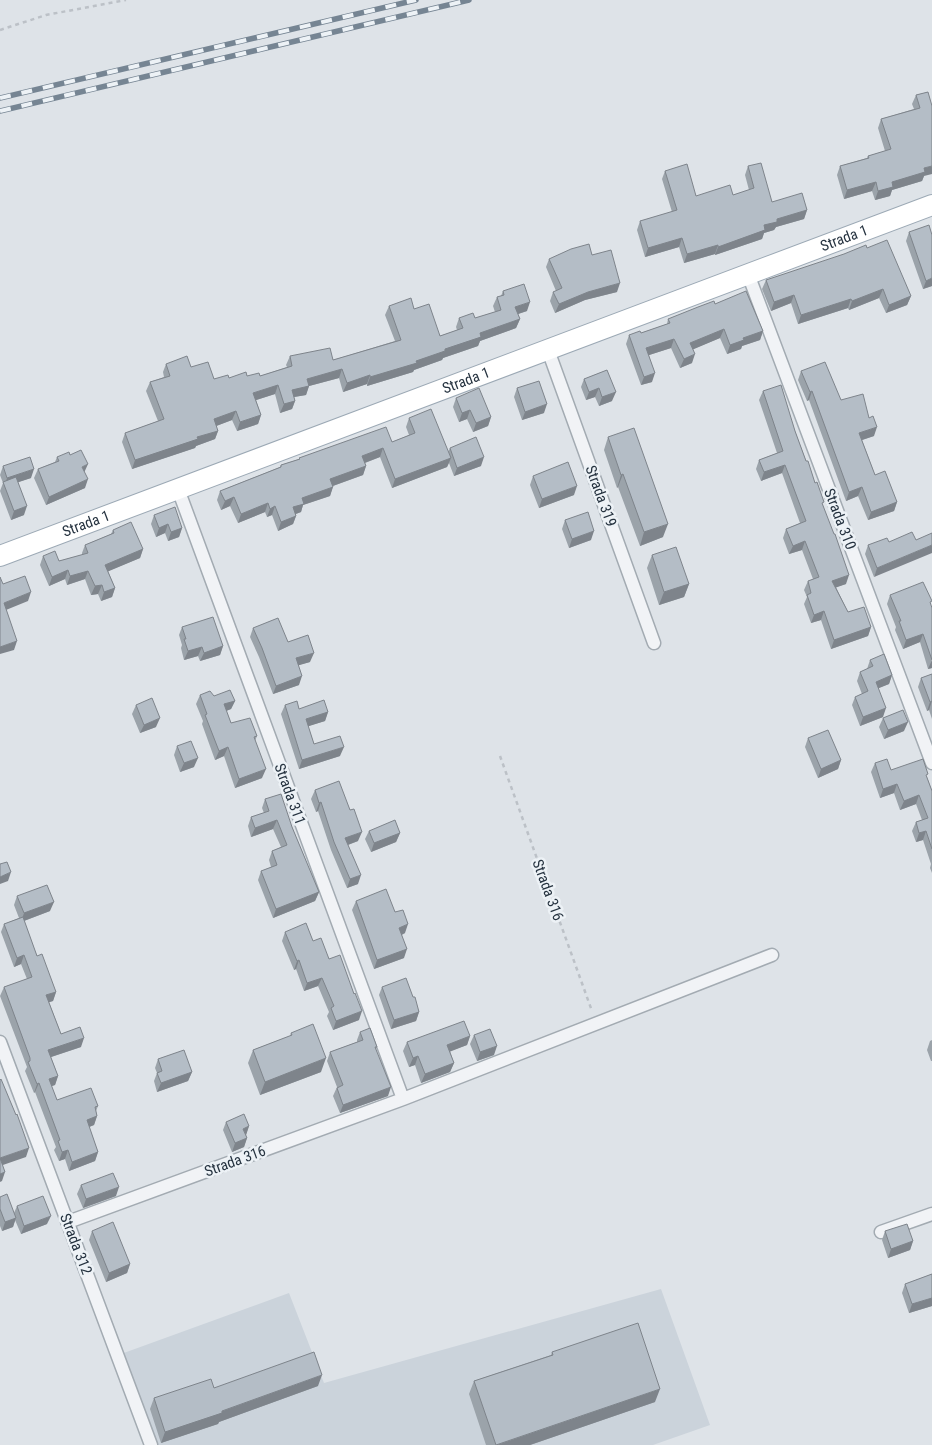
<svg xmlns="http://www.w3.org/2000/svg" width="932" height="1445" font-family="'Roboto Condensed',sans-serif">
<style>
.built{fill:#cbd3db}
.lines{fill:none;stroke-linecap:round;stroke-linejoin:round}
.street-casing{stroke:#a3abb2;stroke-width:15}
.primary-casing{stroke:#9ca9b5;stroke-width:22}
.path{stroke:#bcc1c7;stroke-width:2.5;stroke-dasharray:4 4;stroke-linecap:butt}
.street{stroke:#f1f3f6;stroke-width:12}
.primary{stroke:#fff;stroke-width:20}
.rail-casing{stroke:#768593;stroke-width:5.5}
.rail{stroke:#edf2f6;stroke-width:4;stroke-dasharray:11;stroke-linecap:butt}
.wall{fill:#9ba3aa}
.shaded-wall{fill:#7e848b}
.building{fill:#b4bdc6;stroke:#7e848b}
.labels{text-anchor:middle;stroke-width:5;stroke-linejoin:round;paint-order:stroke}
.street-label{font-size:15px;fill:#263340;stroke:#edf2f6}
</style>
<rect width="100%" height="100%" fill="#dee3e8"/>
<path class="built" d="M 661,1289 L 710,1425 L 653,1445 L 155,1445 L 121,1354 L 289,1293 L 324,1383 Z"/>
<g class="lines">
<defs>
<path id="street" d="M 748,274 L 932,763
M 548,350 L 654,643
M 178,489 L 403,1099
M 0,1042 L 151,1445
M 68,1222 L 403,1099 L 772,955
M 881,1232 L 932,1214"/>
<g id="primary">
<path id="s1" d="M 0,556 L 932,205"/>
</g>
</defs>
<use href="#street" class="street-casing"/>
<use href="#primary" class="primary-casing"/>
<path class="path" d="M 0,30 L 46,15 L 126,0
M 500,756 L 592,1011"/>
<use href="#street" class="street"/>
<use href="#primary" class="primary"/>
<defs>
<path id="rail" d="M 0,98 L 416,0
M 0,111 L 469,0"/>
</defs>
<use href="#rail" class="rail-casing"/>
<use href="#rail" class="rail"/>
</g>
<path class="wall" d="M 928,92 L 924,176 L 922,181 L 892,190 L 890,196 L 875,200 L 872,191 L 844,199 L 837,175 L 840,166 L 867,158 L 868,156 L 885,151 L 878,128 L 881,119 L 914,109 L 912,104 L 916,95 Z
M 748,166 L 772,202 L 807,210 L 804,219 L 776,227 L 774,230 L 764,233 L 762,239 L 715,255 L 715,254 L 684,263 L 679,247 L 645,257 L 637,230 L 640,221 L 672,212 L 662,179 L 665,171 L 696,196 L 733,195 L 749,190 L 745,175 Z
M 909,232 L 932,286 L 923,289 L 906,241 Z
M 867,248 L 911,296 L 907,305 L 886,313 L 879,298 L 849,310 L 848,308 L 798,324 L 791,303 L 771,311 L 762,289 L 766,280 Z
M 592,255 L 617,292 L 585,300 L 555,313 L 550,301 L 553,292 L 556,291 L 546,267 L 549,259 Z
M 503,291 L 527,311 L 518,314 L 520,319 L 516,328 L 480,341 L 478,346 L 443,358 L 442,360 L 414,370 L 413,372 L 367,386 L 367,384 L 343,392 L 339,378 L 309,386 L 306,395 L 294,397 L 295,401 L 292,409 L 280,413 L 275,394 L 256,400 L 261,415 L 258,424 L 237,431 L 232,420 L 216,426 L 218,431 L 215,439 L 196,446 L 195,448 L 132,469 L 122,442 L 125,433 L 158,421 L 146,391 L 150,382 L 164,377 L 163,372 L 166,364 L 191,367 L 214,379 L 260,376 L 287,367 L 286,365 L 290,356 L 333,360 L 395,341 L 385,315 L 389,306 L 414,309 L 440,336 L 457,330 L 456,327 L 459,318 L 475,318 L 495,312 L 493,306 L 497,297 L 501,296 Z
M 715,304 L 763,331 L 760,340 L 742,346 L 741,349 L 727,354 L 720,338 L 693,349 L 692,363 L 680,368 L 671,348 L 649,355 L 652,382 L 641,385 L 626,344 L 629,335 L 641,333 L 667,324 L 668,319 Z
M 607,370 L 612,401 L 599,406 L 595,397 L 586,400 L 581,387 L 584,379 Z
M 801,371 L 841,400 L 874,436 L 862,440 L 875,475 L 897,502 L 894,511 L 868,520 L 858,496 L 846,501 L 809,400 L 807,401 L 798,380 Z
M 517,388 L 544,413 L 522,420 L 514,397 Z
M 763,391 L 795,431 L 823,506 L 846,584 L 836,587 L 848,612 L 871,627 L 868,636 L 831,649 L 821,620 L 811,623 L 804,604 L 807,597 L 804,590 L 808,581 L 813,579 L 802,550 L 789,554 L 783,538 L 786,529 L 800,523 L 782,473 L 761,481 L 756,469 L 759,460 L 777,453 L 759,400 Z
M 456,398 L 491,417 L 488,426 L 473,432 L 467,419 L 459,422 L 453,407 Z
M 409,418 L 448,452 L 450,448 L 481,466 L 454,476 L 449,463 L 447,467 L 392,488 L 380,457 L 365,463 L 366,466 L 363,475 L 333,486 L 330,496 L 303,505 L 301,512 L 296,514 L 296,516 L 293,524 L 278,531 L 272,515 L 267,517 L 265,512 L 238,523 L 230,506 L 221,510 L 217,500 L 220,491 L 280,467 L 281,465 L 299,459 L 299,458 L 392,442 L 409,435 L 406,427 Z
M 608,437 L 663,537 L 640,546 L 618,487 L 617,488 L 604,450 Z
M 70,455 L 85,488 L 46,505 L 34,478 L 38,469 L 55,462 L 57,457 Z
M 3,466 L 31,478 L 18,482 L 24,515 L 11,520 L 0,491 L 3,483 L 0,475 Z
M 533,476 L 574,495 L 539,508 L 530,485 Z
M 154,515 L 182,528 L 179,537 L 168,541 L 165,533 L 156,537 L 151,524 Z
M 565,520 L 591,540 L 569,548 L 562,529 Z
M 113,530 L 143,549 L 140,558 L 108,571 L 115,588 L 112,597 L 101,601 L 98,594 L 91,595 L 85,579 L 67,585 L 65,579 L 49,586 L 40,565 L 43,556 L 59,561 L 82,555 L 82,553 L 85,545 L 111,534 Z
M 889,542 L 874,577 L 865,554 L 868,545 Z
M 652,555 L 689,584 L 684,597 L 659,605 L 647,568 Z
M 890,595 L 930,604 L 932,668 L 928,669 L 920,642 L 903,649 L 895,630 L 896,627 L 887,604 Z
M 182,627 L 223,646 L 220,655 L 200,661 L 198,656 L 184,660 L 181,648 L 182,645 L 179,635 Z
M 253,628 L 288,642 L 310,662 L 298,665 L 299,685 L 273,694 L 259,657 L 250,637 Z
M 870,660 L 892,675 L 889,684 L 878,688 L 883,717 L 860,726 L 852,705 L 855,697 L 862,694 L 857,681 L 860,672 L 867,669 Z
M 932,674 L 932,719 L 929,710 L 927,711 L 918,687 L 921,678 Z
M 200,695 L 214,696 L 235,701 L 231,709 L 226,711 L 231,723 L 257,736 L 255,741 L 262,778 L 235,788 L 224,756 L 215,760 L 202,724 L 203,721 L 196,704 Z
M 136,705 L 156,727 L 140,733 L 132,714 Z
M 285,705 L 299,709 L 328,712 L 325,721 L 308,726 L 314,744 L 340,756 L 299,769 L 281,714 Z
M 883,718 L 904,731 L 884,739 L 879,727 Z
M 808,738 L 841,760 L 838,769 L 818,778 L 805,747 Z
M 177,746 L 194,767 L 180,772 L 174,755 Z
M 875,763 L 891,770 L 927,777 L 932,791 L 932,873 L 930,868 L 931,864 L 923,840 L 916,842 L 912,831 L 916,822 L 922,820 L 916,804 L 900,810 L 894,793 L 880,798 L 871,772 Z
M 315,790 L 358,841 L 348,845 L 358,884 L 347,888 L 331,850 L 318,811 L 316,812 L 311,799 Z
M 265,799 L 292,827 L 319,892 L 315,901 L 273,918 L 258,880 L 261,871 L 271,867 L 269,860 L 272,851 L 281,847 L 273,829 L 251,837 L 248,826 L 251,817 L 264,813 L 262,808 Z
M 369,831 L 400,833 L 396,842 L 371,852 L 365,839 Z
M 17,896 L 50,911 L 24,921 L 37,956 L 56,992 L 53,1001 L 49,1002 L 61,1034 L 81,1047 L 51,1057 L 58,1076 L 55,1085 L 51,1086 L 57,1100 L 98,1106 L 96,1111 L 97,1116 L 94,1125 L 89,1127 L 98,1152 L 95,1161 L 69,1171 L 65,1159 L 59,1161 L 54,1150 L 56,1147 L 35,1092 L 34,1093 L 25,1071 L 27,1067 L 0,996 L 4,987 L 27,979 L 21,964 L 14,967 L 1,932 L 4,924 L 19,918 L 14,905 Z
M 356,901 L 395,912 L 405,933 L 402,935 L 404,958 L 374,969 L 352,910 Z
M 285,932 L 313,941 L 329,959 L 359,1020 L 333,1030 L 327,1016 L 329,1012 L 318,986 L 304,991 L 296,969 L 294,970 L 282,941 Z
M 382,987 L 413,997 L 419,1012 L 416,1021 L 391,1029 L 379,995 Z
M 360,1032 L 377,1047 L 376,1049 L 388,1096 L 340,1113 L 333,1096 L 337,1087 L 327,1061 L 330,1052 L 357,1042 L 357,1040 Z
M 291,1033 L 321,1072 L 260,1095 L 248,1063 L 253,1050 L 290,1036 Z
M 474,1035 L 494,1055 L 477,1061 L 470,1044 Z
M 470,1036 L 467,1045 L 450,1051 L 454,1063 L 450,1072 L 421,1083 L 415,1065 L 409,1067 L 403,1051 L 407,1042 Z
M 932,1040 L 932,1061 L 931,1061 L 927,1050 L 930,1041 Z
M 158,1059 L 192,1072 L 188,1081 L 157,1092 L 154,1081 L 157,1073 L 155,1068 Z
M 226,1122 L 249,1126 L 246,1135 L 247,1138 L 244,1147 L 232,1152 L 223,1130 Z
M 81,1185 L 116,1196 L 83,1208 L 77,1194 Z
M 0,1197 L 14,1213 L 17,1206 L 47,1224 L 21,1234 L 15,1220 L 13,1227 L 2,1231 L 0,1226 Z
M 92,1231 L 130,1264 L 127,1273 L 106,1282 L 89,1240 Z
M 885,1231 L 913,1241 L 910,1250 L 888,1258 L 882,1240 Z
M 932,1274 L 932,1306 L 909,1313 L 902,1293 L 905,1284 Z
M 552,1352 L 655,1402 L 530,1445 L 486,1445 L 469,1394 L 474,1381 L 551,1355 Z
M 318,1386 L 219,1422 L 218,1424 L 161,1443 L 150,1409 L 154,1398 L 214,1388 Z"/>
<path class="shaded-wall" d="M 932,166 L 932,174 L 924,176 L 922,181 L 892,190 L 890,196 L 875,200 L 878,191 L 892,182 L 924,168 Z
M 876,182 L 872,191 L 844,199 L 847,190 Z
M 807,210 L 804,219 L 776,227 L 774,230 L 764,233 L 762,239 L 715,255 L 718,247 L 777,219 Z
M 682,238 L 679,247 L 645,257 L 648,248 Z
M 718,245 L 715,254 L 684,263 L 687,254 Z
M 932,278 L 932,286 L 923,289 L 926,281 Z
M 620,283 L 617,292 L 585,300 L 555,313 L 559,304 L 588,292 Z
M 883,289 L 879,298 L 849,310 L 852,301 Z
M 794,295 L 791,303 L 771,311 L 774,302 Z
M 911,296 L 907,305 L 886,313 L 889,305 Z
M 851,299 L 848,308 L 798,324 L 801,315 Z
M 530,302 L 527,311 L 512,316 L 515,307 Z
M 520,319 L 516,328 L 480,341 L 478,346 L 443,358 L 442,360 L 414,370 L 413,372 L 367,386 L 370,377 L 416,361 L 480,333 Z
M 724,329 L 720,338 L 687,352 L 690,343 Z
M 763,331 L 760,340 L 742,346 L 741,349 L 727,354 L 730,345 L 743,338 Z
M 674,339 L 671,348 L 643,357 L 646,348 Z
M 695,354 L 692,363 L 680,368 L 684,359 Z
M 342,369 L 339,378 L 309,386 L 306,395 L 288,398 L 292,390 L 307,379 Z
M 655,373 L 652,382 L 641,385 L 644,377 Z
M 370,375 L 367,384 L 343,392 L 347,383 Z
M 278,385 L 275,394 L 250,402 L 253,393 Z
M 599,388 L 595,397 L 586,400 L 589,392 Z
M 812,391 L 809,400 L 807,401 L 810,392 Z
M 616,392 L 612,401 L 599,406 L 602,397 Z
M 295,401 L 292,409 L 280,413 L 284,404 Z
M 547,404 L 544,413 L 522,420 L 525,412 Z
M 470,410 L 467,419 L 459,422 L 462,413 Z
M 236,411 L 232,420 L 211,428 L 214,419 Z
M 261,415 L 258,424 L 237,431 L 240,422 Z
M 491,417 L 488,426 L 473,432 L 476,423 Z
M 877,427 L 874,436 L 856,442 L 859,433 Z
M 218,431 L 215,439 L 196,446 L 195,448 L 132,469 L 135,460 L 197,437 Z
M 383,448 L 380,457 L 359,465 L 362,456 Z
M 484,457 L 481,466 L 454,476 L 457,468 Z
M 451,458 L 447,467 L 392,488 L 395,479 Z
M 88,464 L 84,473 L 82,467 Z
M 785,465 L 782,473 L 761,481 L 764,472 Z
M 366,466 L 363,475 L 327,488 L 330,479 Z
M 34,469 L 31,478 L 4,487 L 7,478 Z
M 623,474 L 618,487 L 617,488 L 621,475 Z
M 88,479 L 85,488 L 46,505 L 49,497 Z
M 577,486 L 574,495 L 539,508 L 542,499 Z
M 333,487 L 330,496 L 303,505 L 301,512 L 290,516 L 293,507 L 302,498 Z
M 862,487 L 858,496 L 846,501 L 849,492 Z
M 234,497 L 230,506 L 221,510 L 225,501 Z
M 897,502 L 894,511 L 868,520 L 871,512 Z
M 268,503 L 265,512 L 238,523 L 241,514 Z
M 27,506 L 24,515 L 11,520 L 14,511 Z
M 275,506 L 272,515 L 267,517 L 270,509 Z
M 296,516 L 293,524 L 278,531 L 281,522 Z
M 168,524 L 165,533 L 156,537 L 159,528 Z
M 668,524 L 663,537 L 640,546 L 644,532 Z
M 182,528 L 179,537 L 168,541 L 171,532 Z
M 594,531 L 591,540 L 569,548 L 572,539 Z
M 805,541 L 802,550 L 789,554 L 793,546 Z
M 932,545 L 932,553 L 874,577 L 877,568 Z
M 143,549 L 140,558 L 102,574 L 105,565 Z
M 68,570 L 65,579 L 49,586 L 52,577 Z
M 88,571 L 85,579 L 67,585 L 70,576 Z
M 849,575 L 846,584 L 829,590 L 832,581 Z
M 689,584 L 684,597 L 659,605 L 664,592 Z
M 102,585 L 98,594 L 91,595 L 95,586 Z
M 115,588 L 112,597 L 101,601 L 104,592 Z
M 31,592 L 28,601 L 1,612 L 4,603 Z
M 824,611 L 821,620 L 811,623 L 814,615 Z
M 871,627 L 868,636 L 831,649 L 834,640 Z
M 923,634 L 920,642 L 903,649 L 906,640 Z
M 17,641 L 14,650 L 0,654 L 0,647 Z
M 223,646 L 220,655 L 200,661 L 204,653 Z
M 202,647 L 198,656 L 184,660 L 188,651 Z
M 314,653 L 310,662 L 293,667 L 296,658 Z
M 932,660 L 932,668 L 928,669 Z
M 892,675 L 889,684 L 872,691 L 876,682 Z
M 302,676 L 299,685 L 273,694 L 276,686 Z
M 235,701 L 231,709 L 221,713 L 224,704 Z
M 932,701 L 929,710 L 927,711 L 930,702 Z
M 886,708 L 883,717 L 860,726 L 863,717 Z
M 328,712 L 325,721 L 303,728 L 306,719 Z
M 160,718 L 156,727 L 140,733 L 144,725 Z
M 908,722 L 904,731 L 884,739 L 888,730 Z
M 228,747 L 224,756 L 215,760 L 219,751 Z
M 344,747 L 340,756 L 299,769 L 302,760 Z
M 198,758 L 194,767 L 180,772 L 184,763 Z
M 841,760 L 838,769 L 818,778 L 821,769 Z
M 266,769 L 262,778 L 235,788 L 239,779 Z
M 897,784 L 894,793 L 880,798 L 883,789 Z
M 919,795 L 916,804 L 900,810 L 904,801 Z
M 321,802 L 318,811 L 316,812 L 319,803 Z
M 277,820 L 273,829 L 251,837 L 255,828 Z
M 926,831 L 923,840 L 916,842 L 919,833 Z
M 362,832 L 358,841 L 342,847 L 345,838 Z
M 400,833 L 396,842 L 371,852 L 374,843 Z
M 11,872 L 8,881 L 0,884 L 0,877 Z
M 361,875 L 358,884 L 347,888 L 350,879 Z
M 319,892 L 315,901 L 273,918 L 276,909 Z
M 54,902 L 50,911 L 21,922 L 24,913 Z
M 408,924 L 405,933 L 396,937 L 399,928 Z
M 407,949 L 404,958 L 374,969 L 377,960 Z
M 24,955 L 21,964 L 14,967 L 17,958 Z
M 299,960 L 296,969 L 294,970 L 297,961 Z
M 322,978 L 318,986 L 304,991 L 307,983 Z
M 56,992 L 53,1001 L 43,1004 L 46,995 Z
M 362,1011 L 359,1020 L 333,1030 L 336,1021 Z
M 419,1012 L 416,1021 L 391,1029 L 394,1020 Z
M 470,1036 L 467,1045 L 444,1054 L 447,1045 Z
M 84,1038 L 81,1047 L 45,1059 L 48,1050 Z
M 497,1046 L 494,1055 L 477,1061 L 480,1052 Z
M 418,1056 L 415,1065 L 409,1067 L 413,1058 Z
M 326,1058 L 321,1072 L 260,1095 L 265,1082 Z
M 454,1063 L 450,1072 L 421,1083 L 425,1074 Z
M 192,1072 L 188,1081 L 157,1092 L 161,1083 Z
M 58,1076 L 55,1085 L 46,1088 L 49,1079 Z
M 39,1083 L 35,1092 L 34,1093 L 37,1084 Z
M 391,1087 L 388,1096 L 340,1113 L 343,1105 Z
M 97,1116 L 94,1125 L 84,1129 L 87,1120 Z
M 249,1126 L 246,1135 L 243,1129 Z
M 247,1138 L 244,1147 L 232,1152 L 235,1143 Z
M 29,1148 L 26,1157 L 0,1166 L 0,1158 Z
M 68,1150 L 65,1159 L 59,1161 L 62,1152 Z
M 98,1152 L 95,1161 L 69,1171 L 72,1162 Z
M 5,1172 L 2,1181 L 0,1182 L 0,1174 Z
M 119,1187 L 116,1196 L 83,1208 L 86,1199 Z
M 51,1216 L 47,1224 L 21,1234 L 24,1226 Z
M 16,1218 L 13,1227 L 2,1231 L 5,1222 Z
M 913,1241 L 910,1250 L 888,1258 L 891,1249 Z
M 130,1264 L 127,1273 L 106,1282 L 109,1273 Z
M 932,1298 L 932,1306 L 909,1313 L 912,1304 Z
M 322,1375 L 318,1386 L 219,1422 L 218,1424 L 161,1443 L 165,1432 Z
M 660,1389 L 655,1402 L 530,1445 L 497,1445 Z"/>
<path class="building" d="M 928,92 L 932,106 L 932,166 L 924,168 L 925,172 L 892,182 L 893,187 L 878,191 L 876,182 L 847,190 L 840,166 L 869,158 L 868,156 L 891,149 L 881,119 L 920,108 L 916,95 Z
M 761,163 L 772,202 L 802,193 L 807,210 L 777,219 L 777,222 L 764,225 L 765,230 L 718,247 L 718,245 L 687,254 L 682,238 L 648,248 L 640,221 L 677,210 L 665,171 L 687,164 L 696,196 L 730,185 L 733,195 L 754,188 L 748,166 Z
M 929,225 L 932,235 L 932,278 L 926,281 L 909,232 Z
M 887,240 L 911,296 L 889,305 L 883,289 L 852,301 L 851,299 L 801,315 L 794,295 L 774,302 L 766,280 L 844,254 L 866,245 L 867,248 Z
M 589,244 L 592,255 L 611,250 L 620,283 L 588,292 L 559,304 L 553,292 L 562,288 L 549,259 L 571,249 Z
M 524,284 L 530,302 L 515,307 L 520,319 L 480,333 L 481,337 L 445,349 L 445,351 L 416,361 L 417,363 L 370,377 L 370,375 L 347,383 L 342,369 L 307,379 L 309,386 L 292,390 L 295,401 L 284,404 L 278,385 L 253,393 L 261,415 L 240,422 L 236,411 L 214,419 L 218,431 L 197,437 L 198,439 L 135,460 L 125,433 L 164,419 L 150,382 L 170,376 L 166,364 L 187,356 L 191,367 L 208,362 L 214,379 L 228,375 L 229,378 L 246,372 L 247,376 L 259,373 L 260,376 L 292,366 L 290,356 L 330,348 L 333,360 L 401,340 L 389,306 L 411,298 L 414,309 L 429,304 L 440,336 L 463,328 L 459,318 L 473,313 L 475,318 L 501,310 L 497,297 L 504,295 L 503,291 Z
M 746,291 L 763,331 L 743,338 L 744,340 L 730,345 L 724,329 L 690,343 L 695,354 L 684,359 L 674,339 L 646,348 L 655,373 L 644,377 L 629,335 L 640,331 L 641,333 L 670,323 L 668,319 L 698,307 L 714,301 L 715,304 Z
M 825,362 L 841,400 L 863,394 L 869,418 L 873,416 L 877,427 L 859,433 L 875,475 L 885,471 L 897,502 L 871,512 L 862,487 L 849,492 L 812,391 L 810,392 L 801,371 Z
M 607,370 L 616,392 L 602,397 L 599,388 L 589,392 L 584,379 Z
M 539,381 L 547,404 L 525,412 L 517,388 Z
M 781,385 L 795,431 L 806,461 L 808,461 L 815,483 L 817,482 L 824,502 L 822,503 L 834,534 L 835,534 L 849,575 L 832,581 L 848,612 L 864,607 L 871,627 L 834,640 L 824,611 L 814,615 L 807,595 L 811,593 L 808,581 L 819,577 L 805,541 L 793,546 L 786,529 L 806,521 L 785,465 L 764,472 L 759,460 L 783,451 L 763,391 Z
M 479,388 L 491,417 L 476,423 L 470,410 L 462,413 L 456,398 Z
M 431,409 L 451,458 L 395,479 L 383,448 L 362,456 L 366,466 L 330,479 L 333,487 L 302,498 L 304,504 L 293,507 L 296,516 L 281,522 L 275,506 L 270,509 L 268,503 L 241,514 L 234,497 L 225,501 L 220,491 L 281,467 L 281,465 L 300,459 L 299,458 L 386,427 L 392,442 L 415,433 L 409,418 Z
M 634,428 L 668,524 L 644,532 L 623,474 L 621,475 L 608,437 Z
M 476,437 L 484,457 L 457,468 L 450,448 Z
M 81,450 L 88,464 L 82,467 L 88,479 L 49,497 L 38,469 L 59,461 L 57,457 L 69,452 L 70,455 Z
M 30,457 L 34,469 L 7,478 L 3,466 Z
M 568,462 L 577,486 L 542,499 L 533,476 Z
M 16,477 L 27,506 L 14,511 L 3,482 Z
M 175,507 L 182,528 L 171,532 L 168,524 L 159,528 L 154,515 Z
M 588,512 L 594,531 L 572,539 L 565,520 Z
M 131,522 L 143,549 L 105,565 L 115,588 L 104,592 L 102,585 L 95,586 L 88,571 L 70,576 L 68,570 L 52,577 L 43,556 L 55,551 L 59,561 L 88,553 L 85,545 L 114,533 L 113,530 Z
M 912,532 L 916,540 L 932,533 L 932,545 L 877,568 L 868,545 L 887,538 L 889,542 Z
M 676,547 L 689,584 L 664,592 L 652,555 Z
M 25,576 L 31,592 L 4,603 L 17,641 L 0,647 L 0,577 L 3,584 Z
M 923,582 L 932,601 L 930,602 L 932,608 L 932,660 L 923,634 L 906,640 L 899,621 L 901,621 L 890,595 Z
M 213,617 L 223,646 L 204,653 L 202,647 L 188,651 L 184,639 L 186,639 L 182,627 Z
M 278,618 L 288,642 L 308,635 L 314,653 L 296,658 L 302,676 L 276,686 L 262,648 L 253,628 Z
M 884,654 L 892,675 L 876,682 L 886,708 L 863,717 L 855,697 L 868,691 L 860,672 L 873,666 L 870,660 Z
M 932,674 L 932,701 L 930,702 L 921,678 Z
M 230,690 L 235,701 L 224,704 L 231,723 L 250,718 L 257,736 L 254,737 L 266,769 L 239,779 L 228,747 L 219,751 L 205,715 L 207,714 L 200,695 L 210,691 L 214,696 Z
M 152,698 L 160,718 L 144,725 L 136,705 Z
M 324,700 L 328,712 L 306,719 L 314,744 L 340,736 L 344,747 L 302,760 L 285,705 L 297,701 L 299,709 Z
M 903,710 L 908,722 L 888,730 L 883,718 Z
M 828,730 L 841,760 L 821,769 L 808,738 Z
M 191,741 L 198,758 L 184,763 L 177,746 Z
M 887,759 L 891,770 L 923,759 L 928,774 L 926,775 L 932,791 L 932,849 L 926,831 L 919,833 L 916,822 L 928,818 L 919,795 L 904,801 L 897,784 L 883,789 L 875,763 Z
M 339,781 L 350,810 L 354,809 L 362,832 L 345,838 L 361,875 L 350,879 L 334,842 L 321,802 L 319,803 L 315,790 Z
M 281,794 L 292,827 L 319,892 L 276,909 L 261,871 L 277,865 L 272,851 L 287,845 L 277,820 L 255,828 L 251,817 L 269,811 L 265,799 Z
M 395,820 L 400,833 L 374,843 L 369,831 Z
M 7,862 L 11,872 L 0,877 L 0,864 Z
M 47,885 L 54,902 L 24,913 L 17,896 Z
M 386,889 L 395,912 L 403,910 L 408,924 L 399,928 L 407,949 L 377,960 L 356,901 Z
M 23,917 L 37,956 L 42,954 L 56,992 L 46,995 L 61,1034 L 80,1027 L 84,1038 L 48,1050 L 58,1076 L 49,1079 L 57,1100 L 91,1088 L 98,1106 L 95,1107 L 97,1116 L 87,1120 L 98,1152 L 72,1162 L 68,1150 L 62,1152 L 58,1141 L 60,1140 L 39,1083 L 37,1084 L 28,1062 L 30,1061 L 30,1058 L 4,987 L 32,977 L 24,955 L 17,958 L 4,924 Z
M 306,923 L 313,941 L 321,938 L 329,959 L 340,955 L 354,994 L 355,993 L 362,1011 L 336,1021 L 331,1008 L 334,1006 L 322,978 L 307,983 L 299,960 L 297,961 L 285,932 Z
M 406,978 L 413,997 L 415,997 L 419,1012 L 394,1020 L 382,987 Z
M 464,1021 L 470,1036 L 447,1045 L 454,1063 L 425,1074 L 418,1056 L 413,1058 L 407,1042 Z
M 313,1024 L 326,1058 L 265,1082 L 253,1050 L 292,1035 L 291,1033 Z
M 370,1028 L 377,1047 L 375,1047 L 391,1087 L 343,1105 L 337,1088 L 343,1085 L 330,1052 L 363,1040 L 360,1032 Z
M 490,1029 L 497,1046 L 480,1052 L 474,1035 Z
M 184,1050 L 192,1072 L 161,1083 L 157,1073 L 162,1071 L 158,1059 Z
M 1,1079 L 16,1115 L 17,1114 L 29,1148 L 0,1158 L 5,1172 L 0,1174 L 0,1080 Z
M 244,1114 L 249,1126 L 243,1129 L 247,1138 L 235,1143 L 226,1122 Z
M 113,1173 L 119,1187 L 86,1199 L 81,1185 Z
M 7,1194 L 16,1218 L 5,1222 L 0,1209 L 0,1197 Z
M 43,1196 L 51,1216 L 24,1226 L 17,1206 Z
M 113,1222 L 130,1264 L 109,1273 L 92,1231 Z
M 907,1224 L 913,1241 L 891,1249 L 885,1231 Z
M 932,1274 L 932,1298 L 912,1304 L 905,1284 Z
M 638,1323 L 660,1389 L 496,1445 L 474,1381 L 553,1355 L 552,1352 Z
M 314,1352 L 322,1375 L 222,1411 L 222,1413 L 165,1432 L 154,1398 L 211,1379 L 214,1388 Z"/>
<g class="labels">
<g class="street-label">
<text dy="5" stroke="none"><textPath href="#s1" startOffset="902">Strada 1</textPath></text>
<text dy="5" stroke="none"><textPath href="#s1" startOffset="498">Strada 1</textPath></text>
<text transform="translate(601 496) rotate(70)" y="5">Strada 319</text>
<text transform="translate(840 519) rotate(69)" y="5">Strada 310</text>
<text dy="5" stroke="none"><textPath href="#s1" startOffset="92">Strada 1</textPath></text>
<text transform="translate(290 794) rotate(70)" y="5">Strada 311</text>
<text transform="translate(548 890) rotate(70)" y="5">Strada 316</text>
<text transform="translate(235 1161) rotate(-20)" y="5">Strada 316</text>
<text transform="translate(76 1244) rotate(69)" y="5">Strada 312</text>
</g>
</g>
</svg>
